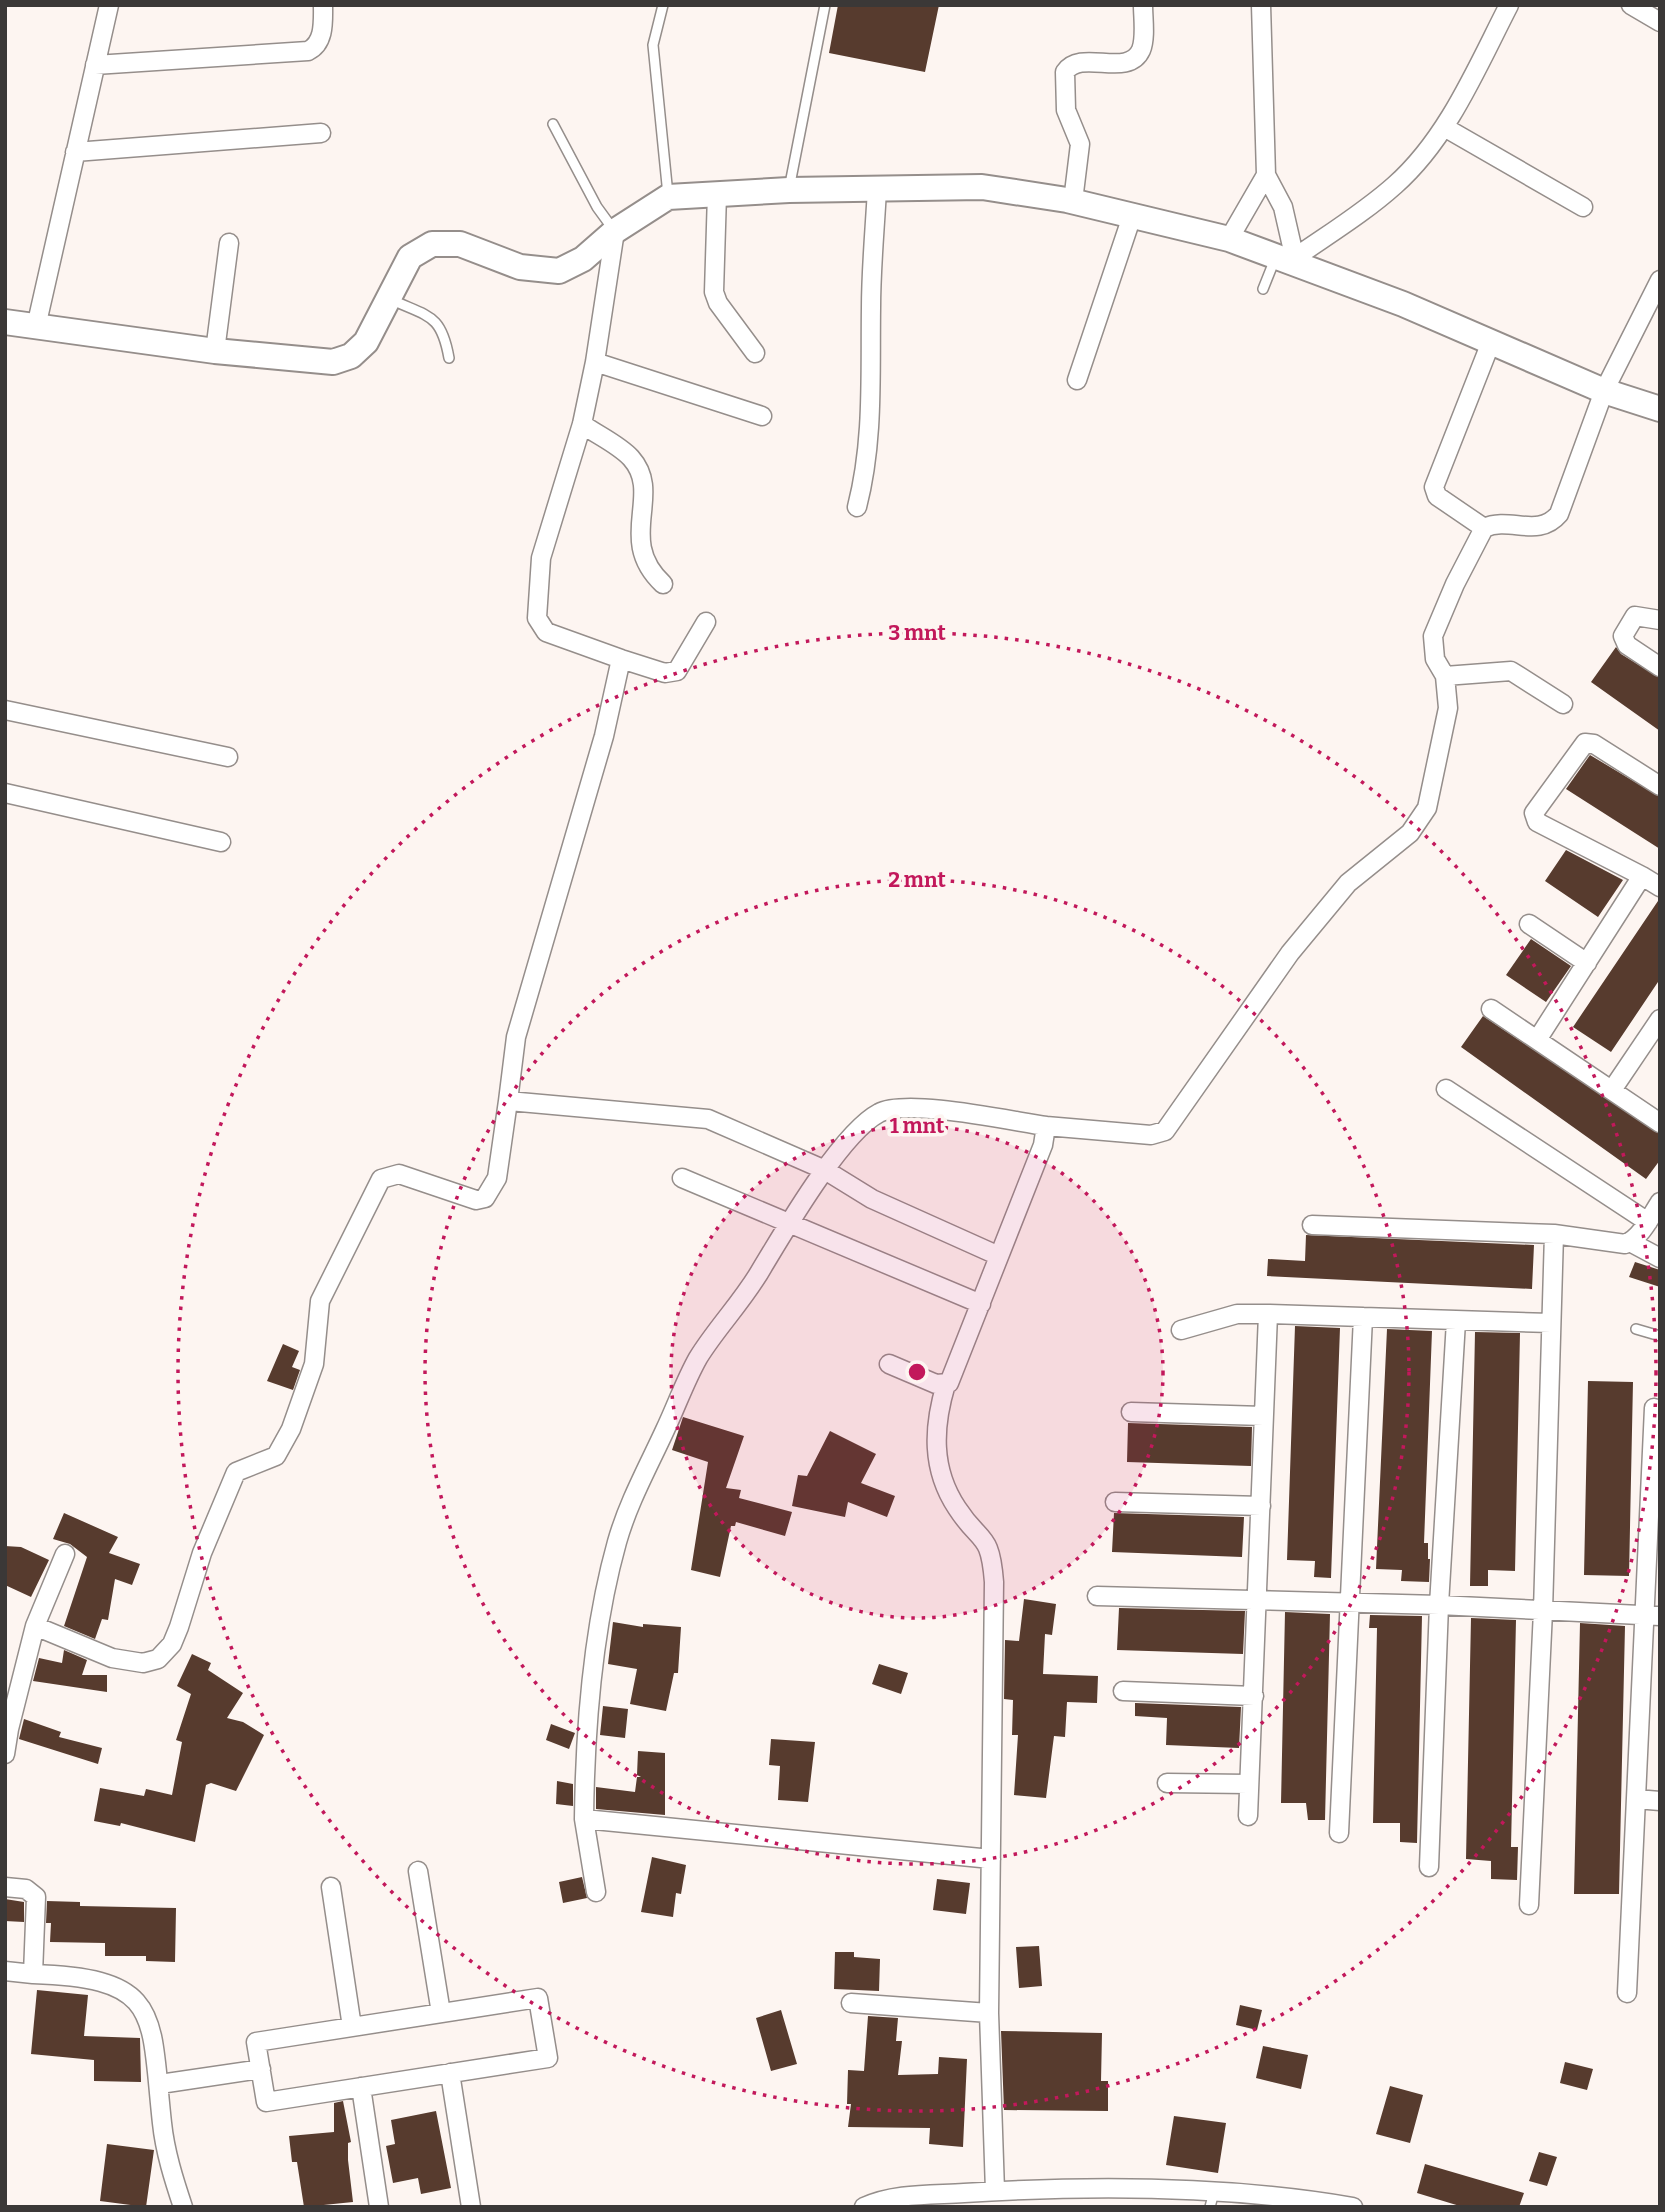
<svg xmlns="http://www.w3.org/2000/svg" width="1665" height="2212" font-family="Bitter,serif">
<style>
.building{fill:#573b2e}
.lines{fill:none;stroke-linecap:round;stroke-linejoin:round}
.lane-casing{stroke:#958e8b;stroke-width:12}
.street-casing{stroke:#958e8b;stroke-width:21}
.secondary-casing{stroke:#958e8b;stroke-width:28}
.lane{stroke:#fff;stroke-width:9}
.street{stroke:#fff;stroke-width:18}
.secondary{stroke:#fff;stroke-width:24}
.ring{fill:none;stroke:#c2185b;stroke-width:3.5;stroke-dasharray:3.5 7}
.centre{fill:#c2185b;stroke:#fdf5f1;stroke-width:3.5}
.ring-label{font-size:21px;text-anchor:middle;font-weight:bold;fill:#c2185b;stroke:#fdf5f1;stroke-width:7;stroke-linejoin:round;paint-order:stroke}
</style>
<rect width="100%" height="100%" fill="#fdf5f1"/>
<path class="building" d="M 838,5 L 939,5 L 925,72 L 829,53 Z
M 1616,647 L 1621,654 L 1660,678 L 1660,731 L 1591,682 Z
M 1590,755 L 1660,797 L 1660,849 L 1566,789 Z
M 1566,850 L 1623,880 L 1598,917 L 1545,881 Z
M 1660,898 L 1660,979 L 1611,1052 L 1573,1027 Z
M 1531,939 L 1571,966 L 1546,1002 L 1506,975 Z
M 1483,1016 L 1660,1134 L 1660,1160 L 1646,1179 L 1461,1047 Z
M 1306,1235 L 1534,1245 L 1532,1289 L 1267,1276 L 1268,1259 L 1305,1261 Z
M 1635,1262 L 1660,1270 L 1660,1287 L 1629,1277 Z
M 1295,1326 L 1340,1328 L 1331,1578 L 1314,1577 L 1315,1561 L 1287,1560 Z
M 1387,1329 L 1432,1331 L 1424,1543 L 1428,1543 L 1428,1559 L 1430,1559 L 1429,1582 L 1401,1581 L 1402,1570 L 1376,1569 Z
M 1475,1332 L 1520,1333 L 1515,1571 L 1488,1570 L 1488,1586 L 1470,1586 Z
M 283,1344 L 299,1351 L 292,1367 L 300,1370 L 293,1390 L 267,1381 Z
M 1588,1381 L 1633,1382 L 1629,1576 L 1584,1575 Z
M 683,1417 L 744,1436 L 726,1488 L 741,1490 L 739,1498 L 792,1512 L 785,1536 L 736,1522 L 735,1526 L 731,1526 L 720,1577 L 691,1570 L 708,1462 L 672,1450 Z
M 1128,1423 L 1252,1427 L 1251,1466 L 1127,1462 Z
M 830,1431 L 876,1454 L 861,1483 L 895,1496 L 887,1517 L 848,1502 L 845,1517 L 792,1506 L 798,1475 L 807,1476 Z
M 64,1513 L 118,1537 L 109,1553 L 140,1564 L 132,1585 L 115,1579 L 108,1620 L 102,1619 L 95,1639 L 64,1626 L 87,1557 L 70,1544 L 53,1539 Z
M 1114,1513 L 1244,1517 L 1242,1557 L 1112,1552 Z
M 5,1546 L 21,1547 L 49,1560 L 31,1597 L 5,1585 Z
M 1024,1599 L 1056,1604 L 1052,1635 L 1045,1634 L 1043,1674 L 1098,1676 L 1097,1703 L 1067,1702 L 1065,1737 L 1054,1736 L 1046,1798 L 1014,1795 L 1018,1735 L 1012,1735 L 1013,1700 L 1004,1699 L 1005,1640 L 1019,1641 Z
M 1119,1608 L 1245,1611 L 1243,1654 L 1117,1650 Z
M 1285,1612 L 1330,1614 L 1325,1820 L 1308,1820 L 1306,1803 L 1281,1803 Z
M 1370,1615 L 1422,1616 L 1417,1843 L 1400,1842 L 1400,1823 L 1373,1823 L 1377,1628 L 1369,1628 Z
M 1471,1618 L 1516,1620 L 1511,1847 L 1518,1847 L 1517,1880 L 1491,1879 L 1491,1861 L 1466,1859 Z
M 613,1622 L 643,1627 L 643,1624 L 681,1627 L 678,1673 L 674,1673 L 666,1711 L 630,1704 L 637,1669 L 608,1664 Z
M 1580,1623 L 1625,1626 L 1619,1894 L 1574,1894 Z
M 64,1650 L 87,1660 L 82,1675 L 107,1675 L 107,1692 L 33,1681 L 39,1658 L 62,1663 Z
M 192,1654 L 211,1663 L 208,1670 L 243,1693 L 227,1718 L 243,1722 L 264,1735 L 236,1791 L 211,1783 L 206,1785 L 195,1842 L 121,1823 L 120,1826 L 94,1821 L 100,1788 L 144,1796 L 146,1789 L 172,1795 L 182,1742 L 176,1740 L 191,1694 L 177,1686 Z
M 879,1664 L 908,1673 L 901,1694 L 872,1684 Z
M 1135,1703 L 1241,1707 L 1239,1748 L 1166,1745 L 1167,1718 L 1135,1716 Z
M 603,1706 L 628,1709 L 625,1738 L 600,1735 Z
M 24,1719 L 61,1732 L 59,1737 L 102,1748 L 98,1764 L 19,1739 Z
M 551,1724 L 575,1733 L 569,1749 L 546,1740 Z
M 771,1739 L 815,1742 L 808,1802 L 778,1800 L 780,1766 L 769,1765 Z
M 638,1751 L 665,1753 L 665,1815 L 596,1809 L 596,1787 L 635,1792 L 637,1777 L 641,1777 L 637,1775 Z
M 557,1781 L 573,1784 L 573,1806 L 556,1804 Z
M 652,1857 L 686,1865 L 681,1894 L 676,1893 L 673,1917 L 641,1912 Z
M 582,1877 L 587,1898 L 563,1903 L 559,1882 Z
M 937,1879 L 970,1883 L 966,1914 L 933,1910 Z
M 5,1899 L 24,1902 L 24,1922 L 5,1921 Z
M 47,1901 L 80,1902 L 80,1906 L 176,1908 L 175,1962 L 146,1961 L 146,1956 L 105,1956 L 105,1943 L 50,1942 L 51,1923 L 46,1923 Z
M 1039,1946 L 1042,1986 L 1019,1988 L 1016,1947 Z
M 835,1952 L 854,1952 L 854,1957 L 880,1959 L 879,1991 L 834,1989 Z
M 37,1990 L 88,1995 L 84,2036 L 140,2038 L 141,2082 L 94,2081 L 94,2060 L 31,2054 Z
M 1240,2005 L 1262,2010 L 1257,2030 L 1236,2025 Z
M 781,2010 L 797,2064 L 771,2071 L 756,2018 Z
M 868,2016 L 898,2018 L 896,2041 L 902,2041 L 898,2075 L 938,2074 L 939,2057 L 967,2059 L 963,2147 L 929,2144 L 930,2128 L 848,2127 L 851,2104 L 847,2104 L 848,2070 L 864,2071 Z
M 1001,2031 L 1102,2033 L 1101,2081 L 1108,2081 L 1108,2111 L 1004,2110 Z
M 1263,2046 L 1308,2055 L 1301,2089 L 1256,2078 Z
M 1565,2062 L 1593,2069 L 1587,2090 L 1560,2083 Z
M 1390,2086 L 1423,2095 L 1410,2143 L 1376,2134 Z
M 343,2101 L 351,2142 L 348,2143 L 348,2160 L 353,2202 L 304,2207 L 297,2162 L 292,2162 L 289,2136 L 334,2132 L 334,2103 Z
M 436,2111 L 451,2188 L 421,2194 L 418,2178 L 393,2183 L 386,2146 L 395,2144 L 391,2120 Z
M 1174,2116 L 1226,2123 L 1218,2173 L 1166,2165 Z
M 107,2144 L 154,2150 L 146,2207 L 100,2201 Z
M 1539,2152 L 1557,2157 L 1547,2186 L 1529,2181 Z
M 1425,2164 L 1524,2193 L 1519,2207 L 1463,2207 L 1417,2193 Z"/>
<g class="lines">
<defs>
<path id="lane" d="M 663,5 L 653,45 L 668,195
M 553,124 L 597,207 L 613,229
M 789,189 L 825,5
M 1263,289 L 1275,259
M 390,299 C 428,317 441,313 449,358
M 1636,1329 L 1660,1336
M 1210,2207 L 1214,2192"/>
<path id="street" d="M 1261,5 L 1266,175 L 1283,207 L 1296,264
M 1631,5 L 1660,22
M 95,65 L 308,51 C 325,43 323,21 323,5
M 1444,127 L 1583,207
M 75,152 L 321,133
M 717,194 L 714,292 L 718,303 L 755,353
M 1073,201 L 1080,144 L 1066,110 L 1065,72 C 1081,48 1128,79 1141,50 C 1146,38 1143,18 1143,5
M 1229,239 L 1266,175
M 1296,257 C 1329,234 1365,212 1395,185 C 1448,138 1477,67 1509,5
M 36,327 L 109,5
M 215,351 L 229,243
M 595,362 L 762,416
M 1077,380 L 1132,216
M 582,424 C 597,435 618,444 631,458 C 664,495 615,539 663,584
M 857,507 C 874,441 870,375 871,308 C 871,268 875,228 877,189
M 1484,528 L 1437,496 L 1434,487 L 1491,342
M 1660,620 L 1635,616 L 1623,636 L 1627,645 L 1660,667
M 621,659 L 665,673 L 677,671 L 706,622
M 1445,676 L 1511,671 L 1563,704
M 5,710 L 228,757
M 5,793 L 221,842
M 1642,876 L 1537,822 L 1534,813 L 1585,743 L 1594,744 L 1660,786
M 1529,924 L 1587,963
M 1491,1009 L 1660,1123
M 1537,1040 L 1642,876 L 1660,887
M 1446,1089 L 1648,1222
M 1612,1090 L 1660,1019
M 508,1101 L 516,1037 L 604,736 L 621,659 L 546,632 L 537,618 L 541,558 L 582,424 L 595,362 L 615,231
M 682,1178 L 981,1304
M 1312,1225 L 1554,1234 L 1625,1244 C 1641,1238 1651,1216 1660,1202
M 1630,1242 L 1660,1258
M 1181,1330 L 1237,1314 L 1268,1314
M 889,1364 L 936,1384 L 949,1383 L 1043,1145 L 1046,1126 L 1151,1135 L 1165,1131 L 1290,953 L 1348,883 L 1410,833 L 1427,808 L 1448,708 L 1445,676 L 1435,659 L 1433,636 L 1455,584 L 1484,528 C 1510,516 1538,539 1559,514 L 1604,391 L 1660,280
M 946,1384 C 933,1427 931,1469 957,1508 C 981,1545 990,1531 994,1582 L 989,2013 L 995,2191
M 1131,1412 L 1263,1416
M 1115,1502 L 1261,1506
M 1097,1596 L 1439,1605 L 1660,1616
M 35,1626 L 65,1554
M 1123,1691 L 1254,1696
M 5,1754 L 9,1729 L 35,1626 L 112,1658 L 143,1663 L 158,1659 L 172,1644 L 179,1627 L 202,1553 L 236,1472 L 276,1456 L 291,1429 L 314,1364 L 320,1301 L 381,1179 L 399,1174 L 476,1200 L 485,1198 L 497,1178 L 508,1101 L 708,1119 L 825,1170 L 872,1199 L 999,1256
M 1167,1783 L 1248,1784
M 1636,1799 L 1660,1801
M 1248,1816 L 1268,1314 L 1551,1323
M 584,1819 L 596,1892
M 1339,1833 L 1363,1317
M 991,1859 L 584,1819 C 585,1727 592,1631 617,1542 C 628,1503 648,1467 665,1430 C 676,1407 685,1381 698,1358 C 717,1327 744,1300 762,1268 C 785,1230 841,1133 879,1113 C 906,1098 1011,1121 1046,1126
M 1429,1867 L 1439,1605 L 1456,1321
M 418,1871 L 441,2013
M 5,1887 L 26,1889 L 36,1897 L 33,1974 C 163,1978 150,2014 162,2123 C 165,2152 174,2180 183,2207
M 331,1887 L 352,2027
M 1529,1905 L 1543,1611 L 1554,1234
M 5,1971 L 33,1974
M 1627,1993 L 1654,1408
M 538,1998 L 548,2058 L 266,2102 L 256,2042 Z
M 851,2003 L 989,2013
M 450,2073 L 471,2207
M 160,2084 L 261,2069
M 361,2087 L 379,2207
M 864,2207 C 894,2193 931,2195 964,2193 C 1092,2185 1226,2185 1353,2207"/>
<path id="secondary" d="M 5,322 L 215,351 L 333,362 L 351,356 L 366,342 L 410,257 L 432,244 L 460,244 L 520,267 L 559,271 L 583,259 L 615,231 L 668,197 L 789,190 L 982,187 L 1067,200 L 1229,239 L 1403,304 L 1604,391 L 1660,409"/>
</defs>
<use href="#lane" class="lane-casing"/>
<use href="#street" class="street-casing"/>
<use href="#secondary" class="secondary-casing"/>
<use href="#lane" class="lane"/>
<use href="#street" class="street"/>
<use href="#secondary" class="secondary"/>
</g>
<circle cx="917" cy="1372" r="246" fill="#c2185b" fill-opacity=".12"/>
<g class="ring">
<circle cx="917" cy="1372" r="246"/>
<circle cx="917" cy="1372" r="492"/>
<circle cx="917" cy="1372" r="739"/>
</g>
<circle cx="917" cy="1372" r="10" class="centre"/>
<g class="ring-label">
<text x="917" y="640">3 mnt</text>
<text x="917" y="887">2 mnt</text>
<text x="917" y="1133">1 mnt</text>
</g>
<rect width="1665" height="2212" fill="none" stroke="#3b3837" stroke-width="14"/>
</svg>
